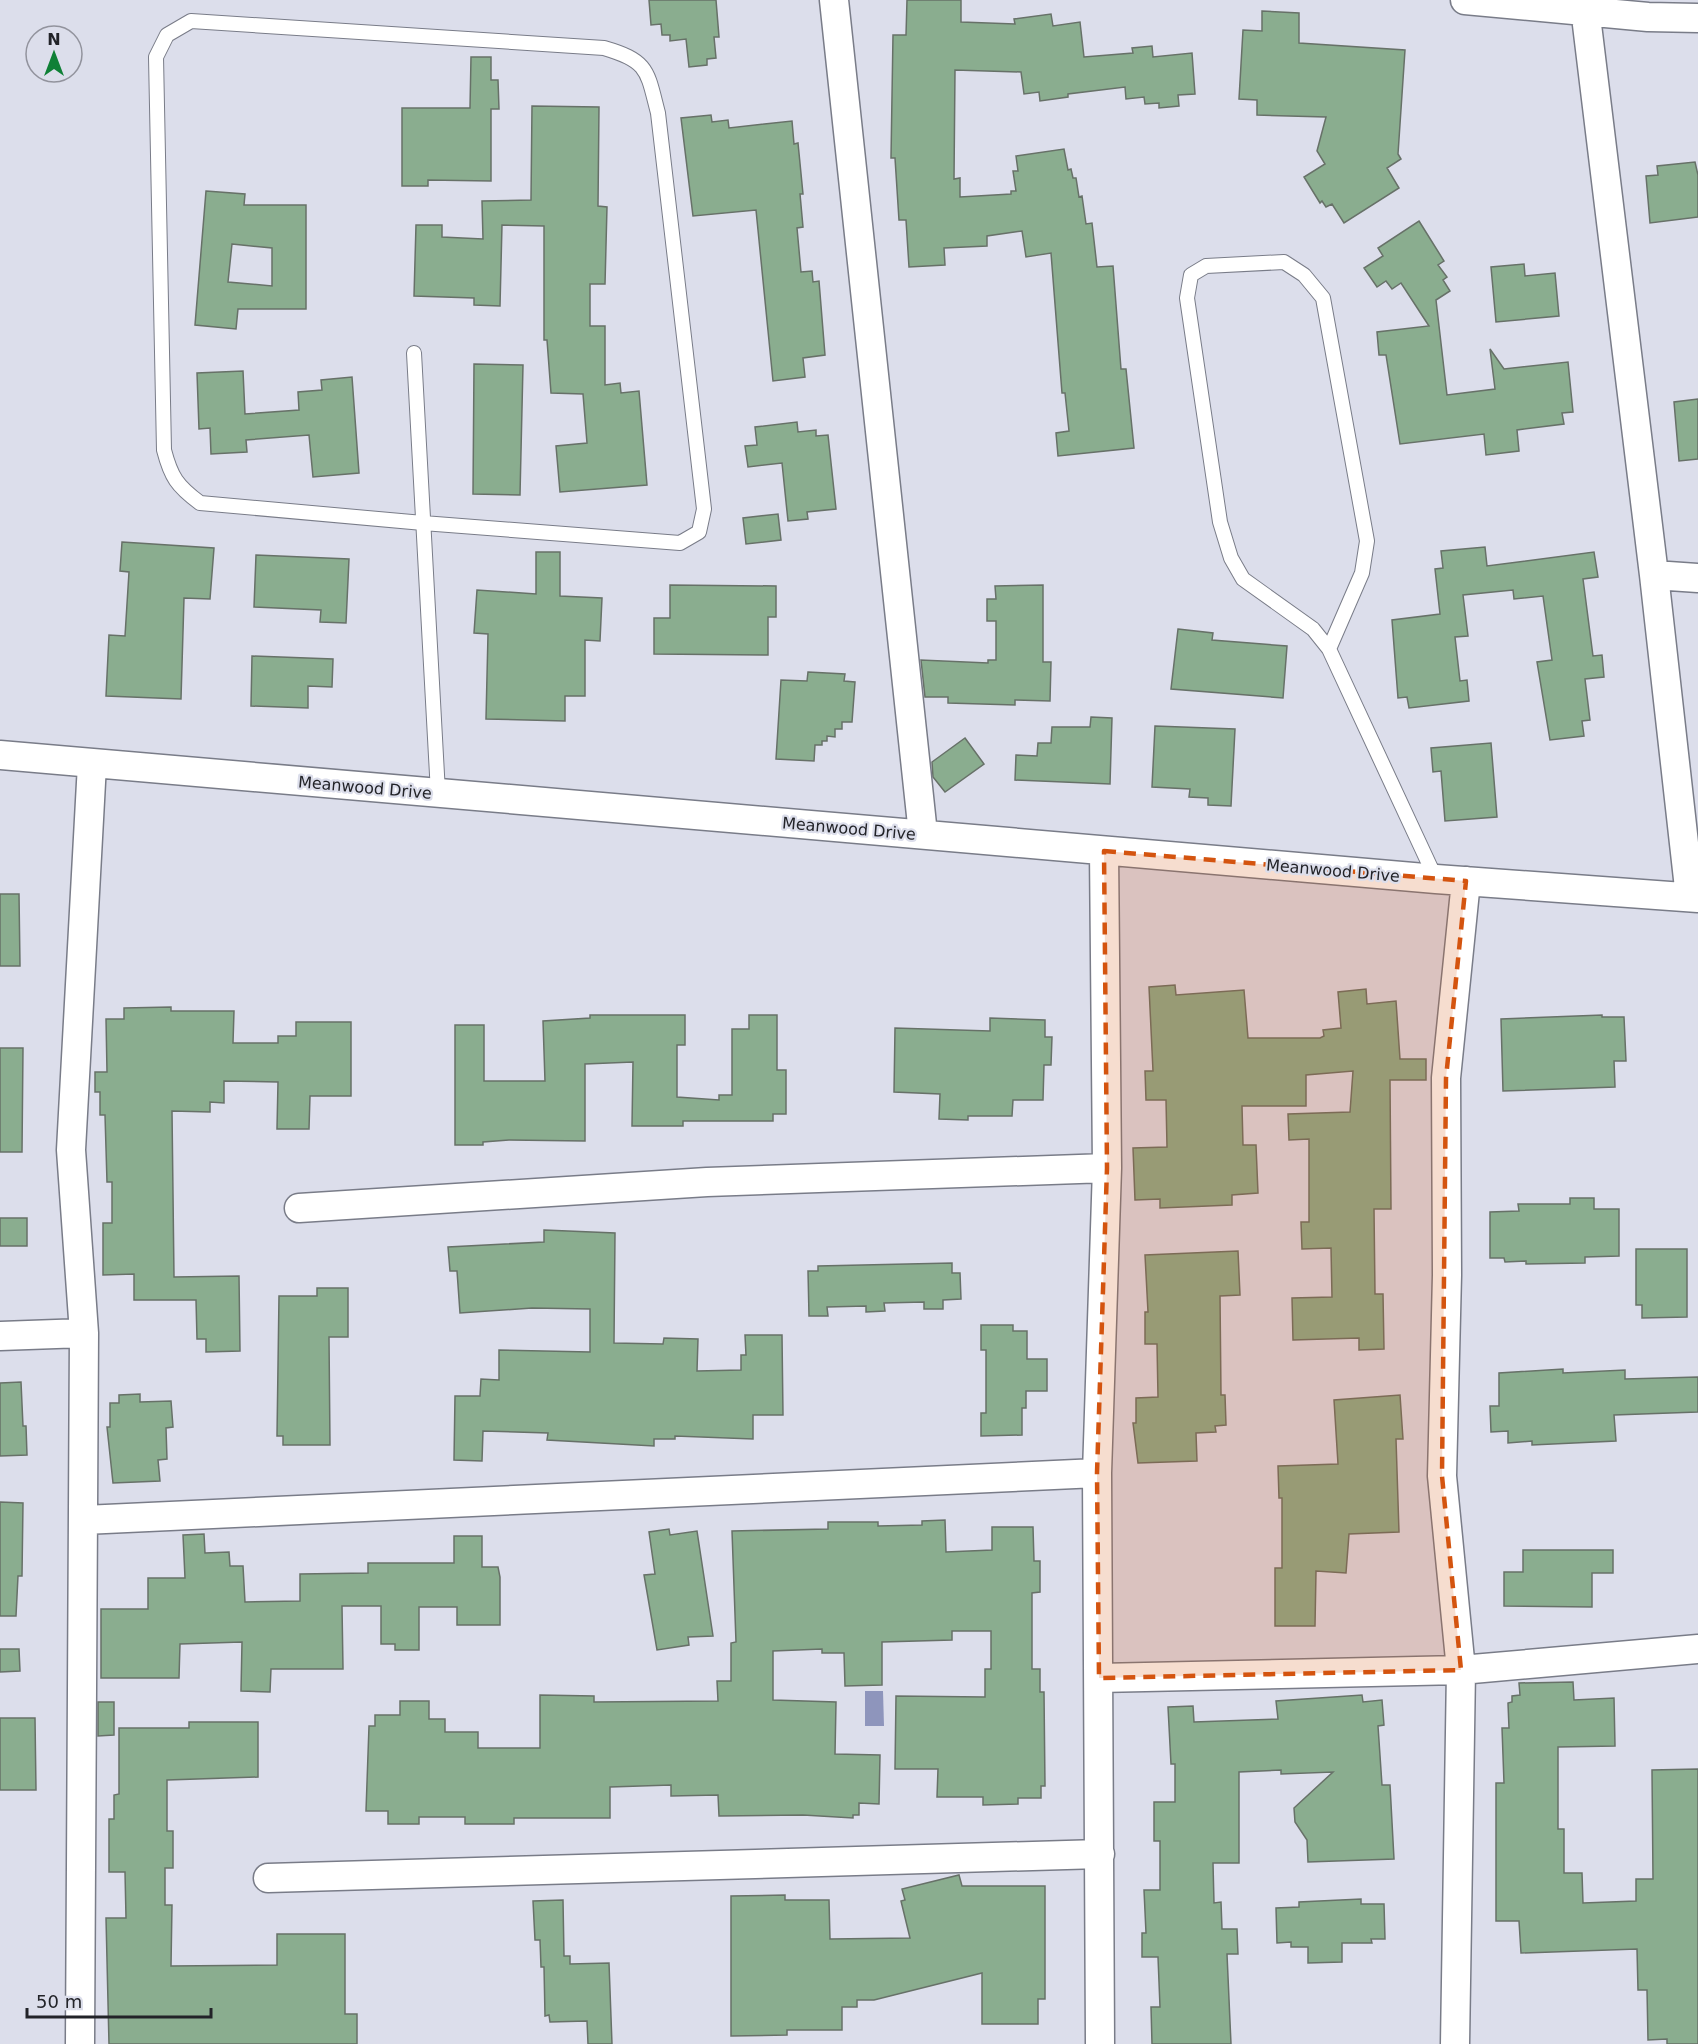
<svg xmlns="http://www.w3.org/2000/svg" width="1698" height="2044" font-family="'DejaVu Sans',sans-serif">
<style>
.water{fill:#8e95bc}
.building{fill:#8aad8f;stroke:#677168;stroke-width:1.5;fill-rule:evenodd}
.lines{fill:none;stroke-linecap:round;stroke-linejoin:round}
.service-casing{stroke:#797c88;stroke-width:16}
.minor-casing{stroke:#797c88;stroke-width:31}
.service{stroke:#fff;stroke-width:14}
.minor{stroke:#fff;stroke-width:28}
.marked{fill:#d4540f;fill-opacity:0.2;stroke:#d4540f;stroke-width:4.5;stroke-dasharray:12 8;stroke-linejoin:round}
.labels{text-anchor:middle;stroke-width:4.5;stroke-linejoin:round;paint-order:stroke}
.street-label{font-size:16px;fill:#222328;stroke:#dcdeeb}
</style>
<rect width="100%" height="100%" fill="#dcdeeb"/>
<path class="water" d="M 865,1691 L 883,1691 L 884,1726 L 865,1726 Z"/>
<path class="building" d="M 649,0 L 716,0 L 719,37 L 714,37 L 716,58 L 707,59 L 707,65 L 689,67 L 686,39 L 670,41 L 670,35 L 662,35 L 661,24 L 651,25 Z
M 907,0 L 961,0 L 961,22 L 1015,24 L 1014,19 L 1051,14 L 1053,26 L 1080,22 L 1084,57 L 1133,53 L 1132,48 L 1152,46 L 1153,57 L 1192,53 L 1195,94 L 1178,95 L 1179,106 L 1159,108 L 1159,103 L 1145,104 L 1144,97 L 1126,99 L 1125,87 L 1068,94 L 1068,97 L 1040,101 L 1039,92 L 1024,94 L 1021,72 L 955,70 L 954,179 L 960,178 L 960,197 L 1011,194 L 1011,191 L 1016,191 L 1013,171 L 1018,171 L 1016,156 L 1064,149 L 1068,170 L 1071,169 L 1073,178 L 1076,178 L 1079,197 L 1082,196 L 1086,224 L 1092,223 L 1097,267 L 1113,266 L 1121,369 L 1126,369 L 1134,448 L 1058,456 L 1056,433 L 1069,431 L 1065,393 L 1062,393 L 1051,253 L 1026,257 L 1022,231 L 987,236 L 987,246 L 944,248 L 945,265 L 909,267 L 906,220 L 899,220 L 895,158 L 891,158 L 893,35 L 906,35 Z
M 1262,11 L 1299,13 L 1299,43 L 1405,50 L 1398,154 L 1401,159 L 1387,168 L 1399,188 L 1344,223 L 1332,204 L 1326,207 L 1322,201 L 1320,203 L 1304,177 L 1325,164 L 1317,151 L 1326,117 L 1257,115 L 1257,100 L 1239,99 L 1243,30 L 1262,31 Z
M 471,57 L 491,57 L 491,80 L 498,80 L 499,109 L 491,109 L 491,181 L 428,180 L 428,186 L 402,186 L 402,108 L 470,108 Z
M 532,106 L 599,107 L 598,206 L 607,207 L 605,284 L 590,284 L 590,326 L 605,326 L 605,385 L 620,383 L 621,393 L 639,391 L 647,485 L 560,492 L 556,446 L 587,443 L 583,394 L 551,393 L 547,340 L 544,340 L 544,226 L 502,225 L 500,306 L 474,305 L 474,298 L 414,296 L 416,225 L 442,225 L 442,237 L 483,239 L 482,201 L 531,200 Z
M 711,115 L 712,122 L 728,120 L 729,128 L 792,121 L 794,144 L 798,143 L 803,194 L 800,194 L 803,227 L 797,228 L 801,272 L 812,271 L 813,282 L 819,281 L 825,355 L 803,358 L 805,377 L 773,381 L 756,210 L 693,216 L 681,118 Z
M 1695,162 L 1698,175 L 1698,217 L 1650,223 L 1646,176 L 1658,175 L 1657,166 Z
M 206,191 L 245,194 L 244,205 L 306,205 L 306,309 L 238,309 L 236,329 L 195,325 ZM 232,244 L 272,248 L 272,286 L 228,282 Z
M 1419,221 L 1444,261 L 1438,265 L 1447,277 L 1443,280 L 1450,291 L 1436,300 L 1447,395 L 1495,389 L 1490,349 L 1504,369 L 1568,362 L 1573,412 L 1562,413 L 1564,424 L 1517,430 L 1519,451 L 1486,455 L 1484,434 L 1400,444 L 1386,355 L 1379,355 L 1377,332 L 1429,326 L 1401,283 L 1392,289 L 1386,281 L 1377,287 L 1364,268 L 1383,256 L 1378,248 Z
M 1524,264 L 1525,276 L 1555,273 L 1559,316 L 1496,322 L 1491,267 Z
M 474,364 L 523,365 L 520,495 L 473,494 Z
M 243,371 L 245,414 L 299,410 L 298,392 L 322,390 L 321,380 L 352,377 L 359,473 L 313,477 L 309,435 L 246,440 L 247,452 L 211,454 L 210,428 L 199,429 L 197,373 Z
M 1698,399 L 1698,459 L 1679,461 L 1674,402 Z
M 797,422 L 798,432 L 816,430 L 816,436 L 828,435 L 836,509 L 807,512 L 808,519 L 788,521 L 782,463 L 748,467 L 745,446 L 757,445 L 755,427 Z
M 778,514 L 781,540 L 746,544 L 743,518 Z
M 122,542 L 214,548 L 210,599 L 184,598 L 181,699 L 106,696 L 109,635 L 125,636 L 129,572 L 120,571 Z
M 1485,547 L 1487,566 L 1594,552 L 1598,577 L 1583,579 L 1593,656 L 1602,655 L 1604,677 L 1585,679 L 1590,720 L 1582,721 L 1584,736 L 1550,740 L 1537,662 L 1552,660 L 1543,596 L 1514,599 L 1513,590 L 1463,595 L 1468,636 L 1455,637 L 1460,681 L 1467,680 L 1469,701 L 1409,708 L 1407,697 L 1398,698 L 1392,620 L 1440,614 L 1435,569 L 1443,568 L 1441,551 Z
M 536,552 L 560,552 L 560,596 L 602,598 L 600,641 L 585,640 L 585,696 L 565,696 L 565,721 L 486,719 L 488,634 L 474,633 L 477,590 L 536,594 Z
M 256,555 L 349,559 L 346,623 L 320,622 L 321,610 L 254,607 Z
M 670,585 L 776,586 L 776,617 L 768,617 L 768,655 L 654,654 L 654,618 L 670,618 Z
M 1043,585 L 1043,662 L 1051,662 L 1050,701 L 1015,700 L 1015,705 L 948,703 L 948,697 L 925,697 L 921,660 L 988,663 L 988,660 L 996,660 L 996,621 L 987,621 L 987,599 L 996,599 L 995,586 Z
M 1178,629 L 1213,633 L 1212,640 L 1287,646 L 1283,698 L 1171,689 Z
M 252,656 L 333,659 L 332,687 L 308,686 L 308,708 L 251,706 Z
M 808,672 L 845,674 L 844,681 L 855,682 L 852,722 L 842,722 L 842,729 L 835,729 L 835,737 L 827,736 L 827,741 L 822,741 L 822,745 L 815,745 L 814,761 L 776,759 L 781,680 L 807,681 Z
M 1091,717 L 1112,718 L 1110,784 L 1015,780 L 1016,755 L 1037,756 L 1038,743 L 1051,743 L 1052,727 L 1090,727 Z
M 1155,726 L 1235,729 L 1231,806 L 1208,805 L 1208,798 L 1189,797 L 1190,789 L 1152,787 Z
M 965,738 L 984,764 L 945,792 L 933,777 L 932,762 Z
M 1491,743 L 1497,817 L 1445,821 L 1441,771 L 1433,772 L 1431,748 Z
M 0,894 L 19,894 L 20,966 L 0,966 Z
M 1175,985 L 1176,995 L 1244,990 L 1248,1038 L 1320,1038 L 1324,1036 L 1323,1030 L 1341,1028 L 1338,992 L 1366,989 L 1367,1004 L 1396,1001 L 1400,1059 L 1426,1059 L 1426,1080 L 1390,1080 L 1391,1209 L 1374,1209 L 1375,1294 L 1383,1294 L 1384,1349 L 1359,1350 L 1359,1338 L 1293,1340 L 1292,1298 L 1332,1297 L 1331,1248 L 1302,1249 L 1301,1222 L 1309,1222 L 1309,1139 L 1289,1140 L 1288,1114 L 1350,1112 L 1353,1071 L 1306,1075 L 1306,1106 L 1242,1106 L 1243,1145 L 1256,1145 L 1258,1193 L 1232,1195 L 1232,1205 L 1160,1208 L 1160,1199 L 1135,1200 L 1133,1148 L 1167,1147 L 1166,1100 L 1146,1100 L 1145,1071 L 1153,1071 L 1149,987 Z
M 171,1007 L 171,1011 L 234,1011 L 233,1043 L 278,1043 L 278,1036 L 296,1036 L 296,1022 L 351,1022 L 351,1096 L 310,1096 L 309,1129 L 277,1129 L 278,1082 L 224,1081 L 224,1103 L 210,1102 L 210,1112 L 172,1111 L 174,1277 L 239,1276 L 240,1351 L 206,1352 L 206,1339 L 197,1339 L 196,1300 L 134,1300 L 134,1274 L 103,1275 L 103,1223 L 112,1223 L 112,1182 L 107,1182 L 105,1115 L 100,1115 L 100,1092 L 95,1092 L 95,1072 L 107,1072 L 106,1019 L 124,1019 L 124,1008 Z
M 590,1015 L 685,1015 L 685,1045 L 677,1045 L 677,1097 L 719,1100 L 719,1095 L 732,1095 L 732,1029 L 749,1029 L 749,1015 L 777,1015 L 777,1070 L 786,1070 L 786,1114 L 773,1114 L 773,1121 L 683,1121 L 683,1126 L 632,1126 L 633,1062 L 585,1064 L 585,1141 L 509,1140 L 483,1142 L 483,1145 L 455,1145 L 455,1025 L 484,1025 L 484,1081 L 545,1081 L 543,1021 L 590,1018 Z
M 1602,1015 L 1602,1017 L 1624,1017 L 1626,1061 L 1614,1061 L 1615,1087 L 1503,1091 L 1501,1019 Z
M 990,1018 L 1045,1020 L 1045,1037 L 1052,1037 L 1051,1065 L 1044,1065 L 1043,1100 L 1013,1100 L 1012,1116 L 968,1116 L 968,1120 L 939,1119 L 940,1094 L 894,1092 L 895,1028 L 990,1031 Z
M 0,1048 L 23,1048 L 22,1152 L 0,1152 Z
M 1570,1198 L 1594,1198 L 1594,1209 L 1619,1209 L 1619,1256 L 1585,1257 L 1585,1263 L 1526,1264 L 1526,1261 L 1505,1262 L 1504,1258 L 1490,1258 L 1490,1212 L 1519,1211 L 1518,1204 L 1570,1204 Z
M 0,1218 L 27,1218 L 27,1246 L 0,1246 Z
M 544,1230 L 615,1233 L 614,1343 L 663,1344 L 664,1338 L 698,1339 L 697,1371 L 741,1370 L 741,1355 L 746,1355 L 745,1335 L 782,1335 L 783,1415 L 753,1415 L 753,1439 L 675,1436 L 675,1439 L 654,1439 L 654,1446 L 547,1440 L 548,1433 L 483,1431 L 482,1461 L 454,1460 L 455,1396 L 480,1396 L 481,1379 L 499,1380 L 499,1350 L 590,1352 L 590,1309 L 532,1308 L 460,1313 L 457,1271 L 450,1271 L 448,1247 L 544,1242 Z
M 1636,1249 L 1687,1249 L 1687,1317 L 1642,1318 L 1642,1305 L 1636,1305 Z
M 1238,1251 L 1240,1295 L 1220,1296 L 1221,1395 L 1225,1395 L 1226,1425 L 1215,1426 L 1216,1432 L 1196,1433 L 1197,1461 L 1138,1463 L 1133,1423 L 1136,1423 L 1136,1398 L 1158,1397 L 1157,1344 L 1145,1344 L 1145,1312 L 1148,1312 L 1145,1255 Z
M 952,1263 L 952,1273 L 960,1273 L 961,1299 L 943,1300 L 943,1309 L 924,1309 L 924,1302 L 884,1303 L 885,1311 L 866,1312 L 866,1306 L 827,1307 L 828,1316 L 809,1316 L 808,1271 L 818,1271 L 818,1266 Z
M 317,1288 L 348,1288 L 348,1337 L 329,1337 L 330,1445 L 283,1445 L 283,1436 L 277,1436 L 279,1296 L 317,1296 Z
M 981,1325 L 1013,1325 L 1013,1331 L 1027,1331 L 1027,1359 L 1047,1359 L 1047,1391 L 1026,1391 L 1026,1408 L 1022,1408 L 1022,1435 L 981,1436 L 981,1413 L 986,1413 L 986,1350 L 981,1350 Z
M 1563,1369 L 1563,1373 L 1625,1370 L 1625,1379 L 1698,1377 L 1698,1412 L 1614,1415 L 1616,1441 L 1532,1445 L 1532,1441 L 1508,1443 L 1508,1431 L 1491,1432 L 1490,1406 L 1499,1406 L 1499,1373 Z
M 21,1382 L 23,1426 L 26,1426 L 27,1455 L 0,1456 L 0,1383 Z
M 140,1394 L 140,1402 L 171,1401 L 173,1427 L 166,1428 L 167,1459 L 158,1460 L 160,1481 L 113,1483 L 107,1427 L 110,1427 L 110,1403 L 119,1403 L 119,1395 Z
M 1400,1395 L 1403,1439 L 1396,1439 L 1399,1532 L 1349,1534 L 1346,1573 L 1316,1571 L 1315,1626 L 1275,1626 L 1275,1568 L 1282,1568 L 1282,1498 L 1279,1498 L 1278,1466 L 1338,1464 L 1334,1400 Z
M 0,1502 L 23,1503 L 22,1576 L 18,1576 L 16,1616 L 0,1616 Z
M 945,1520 L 946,1552 L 992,1550 L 992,1527 L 1033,1527 L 1034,1561 L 1040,1561 L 1040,1592 L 1032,1593 L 1032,1669 L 1040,1669 L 1040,1692 L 1044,1692 L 1045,1786 L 1041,1786 L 1041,1798 L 1018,1798 L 1018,1804 L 983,1805 L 983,1797 L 937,1797 L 938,1769 L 895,1769 L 896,1696 L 985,1697 L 985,1669 L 991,1669 L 991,1631 L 952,1631 L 952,1640 L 882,1642 L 882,1685 L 845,1686 L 844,1653 L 822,1653 L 822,1649 L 773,1651 L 773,1700 L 836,1702 L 835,1754 L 880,1755 L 879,1804 L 859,1803 L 859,1815 L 853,1815 L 853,1818 L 803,1815 L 719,1816 L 718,1795 L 671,1796 L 671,1785 L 610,1787 L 610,1818 L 514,1818 L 514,1824 L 465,1824 L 465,1817 L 419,1817 L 419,1824 L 388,1824 L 388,1811 L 366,1811 L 369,1726 L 375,1726 L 375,1715 L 400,1715 L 400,1701 L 429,1701 L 429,1719 L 445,1719 L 445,1732 L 478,1732 L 478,1748 L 540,1748 L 540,1695 L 594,1696 L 594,1702 L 718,1701 L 717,1681 L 731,1681 L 731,1643 L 736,1642 L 732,1531 L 828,1529 L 828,1522 L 878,1522 L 878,1526 L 922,1525 L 922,1521 Z
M 669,1529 L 670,1535 L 697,1531 L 713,1636 L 688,1637 L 689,1645 L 657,1650 L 644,1575 L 655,1574 L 649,1532 Z
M 204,1534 L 205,1553 L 229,1552 L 230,1566 L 243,1566 L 245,1602 L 300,1601 L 300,1574 L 368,1573 L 368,1563 L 454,1563 L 454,1536 L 482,1536 L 482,1567 L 498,1567 L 500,1577 L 500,1625 L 457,1625 L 457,1607 L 419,1607 L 419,1650 L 395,1650 L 395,1644 L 381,1644 L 381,1606 L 342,1606 L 343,1669 L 271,1669 L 270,1692 L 241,1691 L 242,1642 L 180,1644 L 179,1678 L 101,1678 L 101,1609 L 148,1609 L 148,1578 L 185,1578 L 183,1535 Z
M 1523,1550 L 1613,1550 L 1613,1573 L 1592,1573 L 1592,1607 L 1504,1606 L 1504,1572 L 1523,1572 Z
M 0,1649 L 19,1649 L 20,1671 L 0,1672 Z
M 1573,1682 L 1574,1700 L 1614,1698 L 1615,1746 L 1558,1747 L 1558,1829 L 1564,1829 L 1564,1873 L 1582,1873 L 1583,1903 L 1636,1901 L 1636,1879 L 1653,1879 L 1652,1770 L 1698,1769 L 1698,2044 L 1667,2044 L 1667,2039 L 1648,2040 L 1647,1990 L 1638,1990 L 1637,1949 L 1521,1953 L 1519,1921 L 1496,1921 L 1496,1783 L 1504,1783 L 1502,1728 L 1509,1728 L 1508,1703 L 1512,1702 L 1512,1696 L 1520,1695 L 1519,1683 Z
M 1362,1695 L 1363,1702 L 1382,1700 L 1384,1725 L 1378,1726 L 1382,1785 L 1390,1785 L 1394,1859 L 1308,1862 L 1307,1840 L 1295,1822 L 1294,1808 L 1333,1772 L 1281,1774 L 1281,1770 L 1239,1772 L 1239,1863 L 1213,1863 L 1214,1903 L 1221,1902 L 1222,1929 L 1237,1929 L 1238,1954 L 1227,1954 L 1231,2044 L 1152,2044 L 1151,2007 L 1160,2007 L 1158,1957 L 1142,1957 L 1142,1933 L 1146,1933 L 1144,1890 L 1160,1890 L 1160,1841 L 1154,1841 L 1154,1802 L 1175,1802 L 1175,1764 L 1171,1764 L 1168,1707 L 1193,1706 L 1194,1722 L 1278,1719 L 1276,1701 Z
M 98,1702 L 114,1702 L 114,1735 L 98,1736 Z
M 0,1718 L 35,1718 L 36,1790 L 0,1790 Z
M 189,1722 L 258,1722 L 258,1777 L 167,1780 L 167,1831 L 173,1831 L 173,1868 L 165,1868 L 165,1905 L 172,1905 L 171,1966 L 277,1965 L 277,1934 L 345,1934 L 345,2014 L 357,2014 L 357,2044 L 109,2044 L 106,1918 L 126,1918 L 125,1872 L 109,1872 L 109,1819 L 114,1819 L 114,1795 L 119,1794 L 119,1728 L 189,1728 Z
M 959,1875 L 962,1886 L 1045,1886 L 1045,1999 L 1038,1999 L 1038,2024 L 982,2024 L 982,1973 L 874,2000 L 857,2000 L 857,2007 L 842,2007 L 842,2030 L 787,2030 L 787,2035 L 731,2036 L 731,1896 L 785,1895 L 785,1900 L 829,1900 L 830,1939 L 910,1938 L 901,1901 L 905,1900 L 902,1889 Z
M 1361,1899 L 1361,1904 L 1384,1904 L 1385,1939 L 1371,1939 L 1372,1943 L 1342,1943 L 1342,1962 L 1308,1963 L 1308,1947 L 1291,1947 L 1291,1942 L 1277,1943 L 1276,1908 L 1299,1907 L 1299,1902 Z
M 563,1900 L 564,1956 L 570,1956 L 570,1964 L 609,1963 L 612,2044 L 588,2044 L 587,2021 L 550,2022 L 549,2015 L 545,2016 L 544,1967 L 541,1967 L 540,1940 L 535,1940 L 533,1901 Z"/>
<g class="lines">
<defs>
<path id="service" d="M 191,21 L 604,48 C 649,61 647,71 658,113 L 704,509 L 699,532 L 680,543 L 423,523 L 200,503 C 177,486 171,477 164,450 L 156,57 L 167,35 Z
M 414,353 L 438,793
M 1329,649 L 1362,573 L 1367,541 L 1323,298 L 1304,275 L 1284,262 L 1206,266 L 1191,275 L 1187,298 L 1220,522 L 1231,558 L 1243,579 L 1313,629 L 1329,649 L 1436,879"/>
<path id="minor" d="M 834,0 L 923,834
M 1465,0 L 1648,17 L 1698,18
M 1584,0 L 1654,575 L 1690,897
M 1654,575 L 1698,578
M 0,755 L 1436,879 L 1698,898
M 299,1208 L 707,1182 L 1107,1168
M 0,1336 L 84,1333
M 84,1520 L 1097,1473
M 1099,1678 L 1461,1670 L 1698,1649
M 268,1878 L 1100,1854
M 80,2044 L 84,1333 L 71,1150 L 92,764
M 1100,2044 L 1097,1473 L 1107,1168 L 1104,851
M 1455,2044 L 1461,1670 L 1442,1476 L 1447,1275 L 1446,1078 L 1466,881"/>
</defs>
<use href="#service" class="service-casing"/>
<use href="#minor" class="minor-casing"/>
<use href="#service" class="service"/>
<use href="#minor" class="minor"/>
</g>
<path class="marked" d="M 1104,851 L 1466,881 L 1446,1078 L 1442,1476 L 1461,1670 L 1099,1678 L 1097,1473 L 1107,1168 Z"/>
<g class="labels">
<g class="street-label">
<text transform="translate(365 787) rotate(5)" y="6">Meanwood Drive</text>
<text transform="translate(849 828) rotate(5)" y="6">Meanwood Drive</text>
<text transform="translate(1333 870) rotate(5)" y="6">Meanwood Drive</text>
</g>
</g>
<g transform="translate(54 54)"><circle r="28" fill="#dcdeeb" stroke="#92939d" stroke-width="1.5"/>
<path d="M0-4.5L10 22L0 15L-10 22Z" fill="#0f8036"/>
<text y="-9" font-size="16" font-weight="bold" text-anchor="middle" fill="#222328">N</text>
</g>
<path d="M27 2008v9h184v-9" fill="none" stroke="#222328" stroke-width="3"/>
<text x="36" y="2008" font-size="18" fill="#222328" stroke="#dcdeeb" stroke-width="4.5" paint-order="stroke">50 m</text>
</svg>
